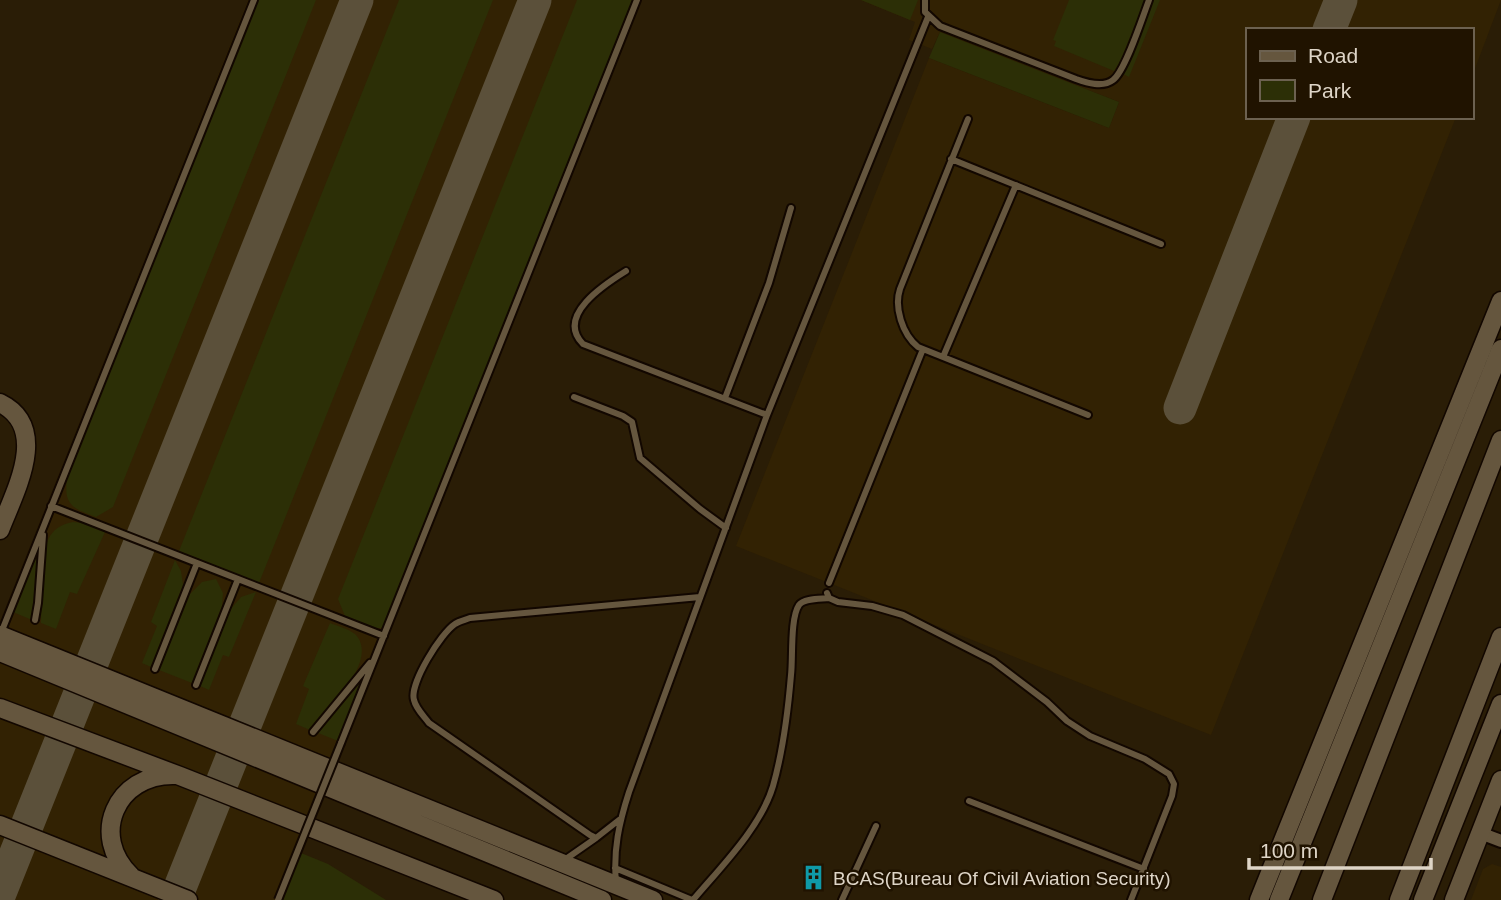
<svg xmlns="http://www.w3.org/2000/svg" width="1501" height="900" font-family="Arial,sans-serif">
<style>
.built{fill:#322203}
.green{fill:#2c2f06}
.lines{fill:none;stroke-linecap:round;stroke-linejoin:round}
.taxiway{stroke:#5b503a;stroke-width:33}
.lane-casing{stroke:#120700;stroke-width:10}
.street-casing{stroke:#120700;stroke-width:16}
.secondary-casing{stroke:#120700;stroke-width:21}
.lane{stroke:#65563e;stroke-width:6}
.street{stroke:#65563e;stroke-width:12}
.secondary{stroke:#65563e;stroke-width:18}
.lane-bridge-casing{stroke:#120700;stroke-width:10;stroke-linecap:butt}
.lane-bridge{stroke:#65563e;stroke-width:6}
.labels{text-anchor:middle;stroke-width:5;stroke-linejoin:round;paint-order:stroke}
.poi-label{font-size:19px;fill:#ded5c7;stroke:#201300;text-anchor:start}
</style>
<rect width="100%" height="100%" fill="#2a1d06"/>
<path class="built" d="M 248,0 L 642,0 L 283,900 L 0,900 L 0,622 Z
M 861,0 L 1501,0 L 1471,79 L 1471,30 L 1247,30 L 1247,117 L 1456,117 L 1211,735 L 736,546 L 929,58 L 1109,128 L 1119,102 L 940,32 L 932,49 L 909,40 L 915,22 Z
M 1492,864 L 1501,867 L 1501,900 L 1471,900 L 1483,869 Z"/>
<path class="green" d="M 257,0 L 316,0 L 113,507 L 96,517 C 74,509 63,505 67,479 Z
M 399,0 L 493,0 L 259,583 L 179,551 Z
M 577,0 L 634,0 L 384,625 L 381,628 L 373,628 L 345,616 L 338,599 Z
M 861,0 L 918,0 L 910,20 Z
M 1069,0 L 1145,0 L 1121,60 L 1114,71 L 1054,46 L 1056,41 L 1053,40 Z
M 1152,0 L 1160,0 L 1129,77 L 1123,74 Z
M 940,32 L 1119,102 L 1109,128 L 929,58 Z
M 73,522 L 82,523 L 105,532 L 77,594 L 70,592 L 56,629 L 41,623 C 42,602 40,551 50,536 C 56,527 63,524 73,522 Z
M 39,548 L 32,620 L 13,612 Z
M 175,560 L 181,571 L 183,585 L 151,667 L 142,663 L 157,626 L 151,622 Z
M 216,579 L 223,593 L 222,606 L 192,683 L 159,670 L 190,594 L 202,582 Z
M 256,592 L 229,657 L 223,655 L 209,690 L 200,686 L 230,610 L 241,597 Z
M 330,623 C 338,626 348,629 355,634 C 381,660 326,710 310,730 L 296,724 L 309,689 L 303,686 Z
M 365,677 L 338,741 L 318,733 Z
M 301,853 L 328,864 L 386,900 L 283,900 Z"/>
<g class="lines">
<path class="taxiway" d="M 1329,30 L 1341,0
M 1180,408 L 1294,117
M 0,893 L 357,0
M 175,900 L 535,0"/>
<defs>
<path id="lane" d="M 925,0 L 925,12 L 940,26 L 1076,79 C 1087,83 1103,88 1113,80 C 1125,72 1143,16 1149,0
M 968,119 L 900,289 C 894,307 902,334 918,347 L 1088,415
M 951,159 L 1161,244
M 626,271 C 605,284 555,316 583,344 L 767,415
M 943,357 L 1016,185
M 574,397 L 623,416 L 632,422 L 640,458 L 700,509 L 726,528
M 725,398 L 769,283 L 791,208
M 51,506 L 384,636
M 829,583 L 923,349
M 827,593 L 829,598 L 838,602 L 872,606 L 903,615 L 993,661 L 1047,702 L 1067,721 L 1090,736 L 1145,759 L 1169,774 L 1174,784 L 1172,796 L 1131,900
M 35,620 L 38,603 L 43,535
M 1,633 L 254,0
M 155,669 L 197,563
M 196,685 L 238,579
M 313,732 L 370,663
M 341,743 L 637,0
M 969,801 L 1144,869
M 619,820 L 596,838 L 590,835 L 429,723 C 424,716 416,709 414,700 C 409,684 441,633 455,624 C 459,621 465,620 470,618 L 700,597
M 563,861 L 596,838
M 615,868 L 692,900
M 616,883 C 613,850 619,823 629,792 L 767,415 L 928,17
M 693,900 C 720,868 761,827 773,786 C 783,751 788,711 791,675 C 793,659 790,618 799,605 C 804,598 821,599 829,598
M 842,900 L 876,826"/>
<path id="street" d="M 1480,833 L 1501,841"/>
<path id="secondary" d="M 0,403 C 51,428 14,493 0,530
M 0,635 L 653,900
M 0,652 L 602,900
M 0,708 L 180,776 L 494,900
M 0,825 L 188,900
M 131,876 C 89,836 116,774 174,775
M 1259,900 L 1501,301
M 1279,900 L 1501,349
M 1322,900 L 1501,440
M 1399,900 L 1501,637
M 1423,900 L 1501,704
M 1454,900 L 1501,780"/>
</defs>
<use href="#lane" class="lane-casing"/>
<use href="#street" class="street-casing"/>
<use href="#secondary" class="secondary-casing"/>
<use href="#lane" class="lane"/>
<use href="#street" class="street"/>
<use href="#secondary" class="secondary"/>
<defs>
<path id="lane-bridge" d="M 278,900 L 341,743"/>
</defs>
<use href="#lane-bridge" class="lane-bridge-casing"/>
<use href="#lane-bridge" class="lane-bridge"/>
</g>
<defs>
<symbol id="building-bare" viewBox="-9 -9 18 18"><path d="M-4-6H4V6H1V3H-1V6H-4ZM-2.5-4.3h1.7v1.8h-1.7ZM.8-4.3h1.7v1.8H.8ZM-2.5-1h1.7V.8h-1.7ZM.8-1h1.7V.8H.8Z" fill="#0f9aa8" stroke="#201300" stroke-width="2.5" paint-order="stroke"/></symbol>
</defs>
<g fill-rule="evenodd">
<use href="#building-bare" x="796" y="860" width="35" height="35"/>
</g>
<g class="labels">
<g class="poi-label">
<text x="833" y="885">BCAS(Bureau Of Civil Aviation Security)</text>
</g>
</g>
<rect x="1246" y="28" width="228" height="91" fill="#201300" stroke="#6c6150" stroke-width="2"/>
<rect x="1260" y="51" width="35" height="10" fill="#65563e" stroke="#6c6150" stroke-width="2"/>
<text x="1308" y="63" font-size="21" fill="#ded5c7">Road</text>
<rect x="1260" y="80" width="35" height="21" fill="#2c2f06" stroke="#6c6150" stroke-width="2"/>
<text x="1308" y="98" font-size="21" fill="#ded5c7">Park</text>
<path d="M1249 858v10h182v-10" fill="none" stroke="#ded5c7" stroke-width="3.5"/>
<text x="1260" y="858" font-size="21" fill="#ded5c7" stroke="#201300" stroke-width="5" paint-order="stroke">100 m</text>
</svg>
